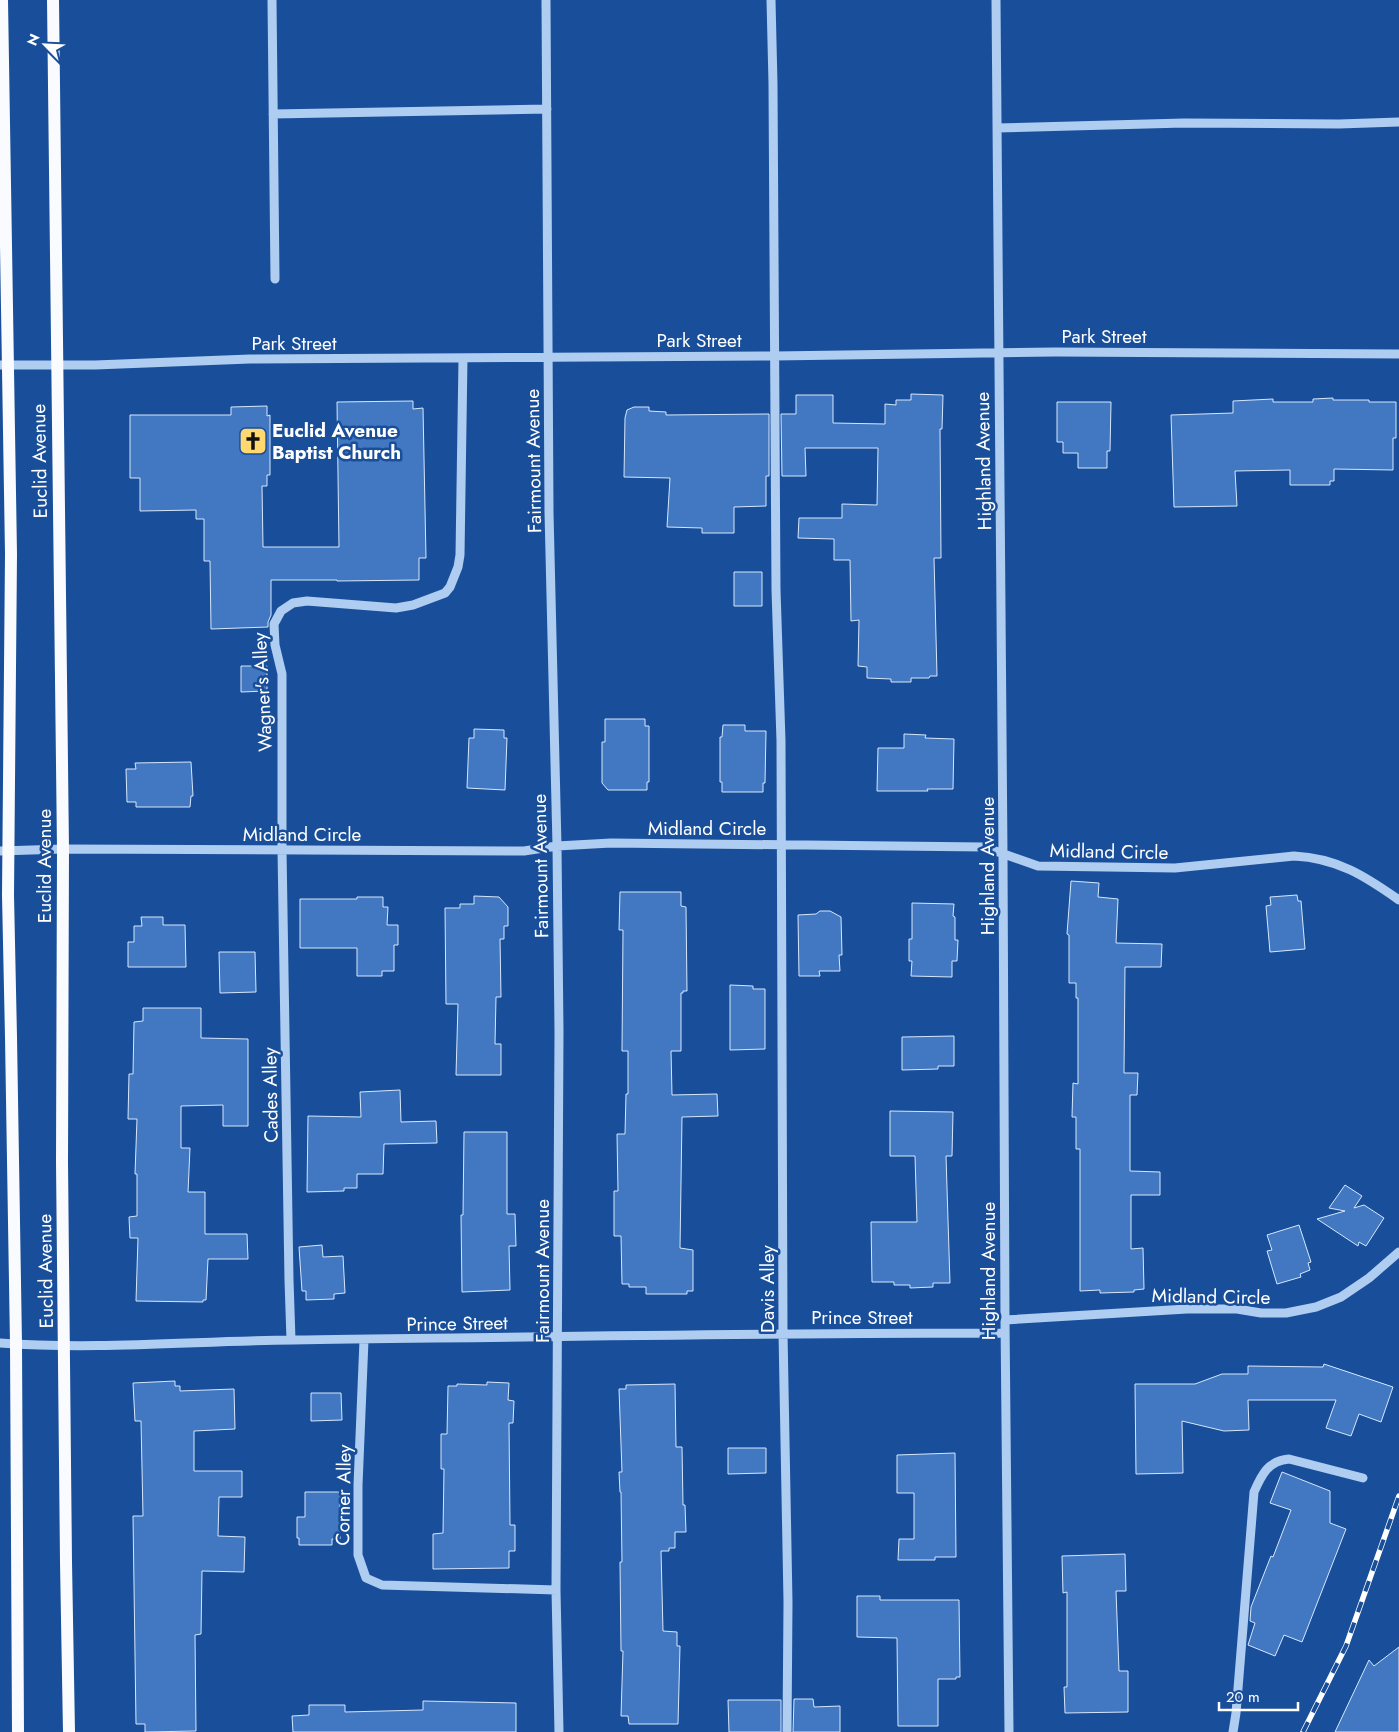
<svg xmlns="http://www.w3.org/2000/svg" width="1399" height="1732" font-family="Jost,sans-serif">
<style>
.building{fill:#4278c1;stroke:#d6e7fc}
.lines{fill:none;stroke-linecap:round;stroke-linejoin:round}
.minor{stroke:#afccf1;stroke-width:9}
.major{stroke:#f9fbff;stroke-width:12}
.rail-casing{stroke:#fff;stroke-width:5.5}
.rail{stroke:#194f9a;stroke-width:4;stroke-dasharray:11;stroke-linecap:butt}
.labels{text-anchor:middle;stroke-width:5;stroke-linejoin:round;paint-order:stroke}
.street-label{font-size:19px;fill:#fff;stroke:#194f9a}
.poi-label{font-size:19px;font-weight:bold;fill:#fff;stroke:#194f9a;text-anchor:start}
</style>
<rect width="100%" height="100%" fill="#194f9a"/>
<path class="building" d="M 911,394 L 943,395 L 942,429 L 940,429 L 941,558 L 934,558 L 937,676 L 930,676 L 929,678 L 911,678 L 911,682 L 891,682 L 891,679 L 867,678 L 867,667 L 858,666 L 859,620 L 851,621 L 850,560 L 834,560 L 834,539 L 798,538 L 799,518 L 842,518 L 842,504 L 877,505 L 878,448 L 805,448 L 806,476 L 782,476 L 781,414 L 796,414 L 796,395 L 833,395 L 833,423 L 885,424 L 885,404 L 896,405 L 896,400 L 911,400 Z
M 1333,398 L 1333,400 L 1369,400 L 1369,402 L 1396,402 L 1396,438 L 1393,438 L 1393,470 L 1334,469 L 1334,481 L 1330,481 L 1330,485 L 1290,485 L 1290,470 L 1235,471 L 1237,506 L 1174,507 L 1171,415 L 1233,413 L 1233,401 L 1273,399 L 1273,402 L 1313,402 L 1313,399 Z
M 413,401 L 413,409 L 423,408 L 426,558 L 419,558 L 419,580 L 337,581 L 337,580 L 271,580 L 271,615 L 268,622 L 268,627 L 211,629 L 210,561 L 204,561 L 204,519 L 196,519 L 196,510 L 140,511 L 140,478 L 130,478 L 130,415 L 231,415 L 231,407 L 267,406 L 267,416 L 270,415 L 270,475 L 267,475 L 267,486 L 262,486 L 263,547 L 339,547 L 337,402 Z
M 1057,402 L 1111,402 L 1110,451 L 1107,451 L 1107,468 L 1078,468 L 1078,453 L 1063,453 L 1063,442 L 1057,442 Z
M 634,407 L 649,407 L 649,411 L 666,412 L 666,415 L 769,414 L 769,476 L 766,476 L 766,506 L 734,507 L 734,533 L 702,533 L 702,528 L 667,527 L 670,478 L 624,477 L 625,418 L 627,410 Z
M 734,572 L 762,572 L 762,606 L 734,606 Z
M 241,666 L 267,666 L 267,691 L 241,692 Z
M 605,719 L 645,719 L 645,726 L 649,726 L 649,782 L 647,782 L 647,790 L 608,790 L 602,783 L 602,742 L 605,742 Z
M 723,725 L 745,725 L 745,731 L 766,731 L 765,783 L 763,783 L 763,792 L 722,792 L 722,782 L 720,782 L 720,737 L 722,737 Z
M 474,729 L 504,730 L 504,738 L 507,738 L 505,790 L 467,788 L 469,738 L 474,738 Z
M 904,734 L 926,735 L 925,738 L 954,739 L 953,789 L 927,789 L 928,791 L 877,791 L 878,748 L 904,748 Z
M 191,762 L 193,796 L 191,796 L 190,807 L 136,807 L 136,802 L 127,802 L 126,769 L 136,769 L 135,763 Z
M 1071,881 L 1099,883 L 1098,897 L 1118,899 L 1116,943 L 1162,944 L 1161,967 L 1125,967 L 1124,1073 L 1138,1073 L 1137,1095 L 1130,1095 L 1130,1171 L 1160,1172 L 1160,1195 L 1131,1195 L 1131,1249 L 1143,1248 L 1144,1289 L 1134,1290 L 1134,1292 L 1100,1293 L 1100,1290 L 1080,1291 L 1080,1149 L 1076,1149 L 1076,1117 L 1072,1117 L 1073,1083 L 1078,1084 L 1078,998 L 1076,998 L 1076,983 L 1069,983 L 1069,935 L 1067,934 Z
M 620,892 L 681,892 L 681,906 L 686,907 L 687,991 L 683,991 L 683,993 L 681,993 L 681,1051 L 671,1051 L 672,1095 L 717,1094 L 718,1116 L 682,1117 L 680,1248 L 693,1250 L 693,1291 L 687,1291 L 687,1294 L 646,1294 L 646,1287 L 629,1287 L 629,1284 L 622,1284 L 621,1236 L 614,1236 L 614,1191 L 618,1191 L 617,1134 L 625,1134 L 626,1094 L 628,1094 L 628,1051 L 622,1051 L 623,930 L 619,930 Z
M 1297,895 L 1298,901 L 1301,901 L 1305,949 L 1270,952 L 1266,906 L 1271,905 L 1270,897 Z
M 474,896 L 499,897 L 508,907 L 508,926 L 504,926 L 504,939 L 500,939 L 501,997 L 496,997 L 495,1044 L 501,1044 L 501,1075 L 456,1075 L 458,1004 L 446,1004 L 445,908 L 460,908 L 460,904 L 474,904 Z
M 357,897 L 383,897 L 383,907 L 388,907 L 387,925 L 398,925 L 398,945 L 394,945 L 394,971 L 382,971 L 382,976 L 357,976 L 357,948 L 300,948 L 300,899 L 357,899 Z
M 912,903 L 954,904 L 953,916 L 955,917 L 955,940 L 958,940 L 957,961 L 952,961 L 952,977 L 911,976 L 912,961 L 909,961 L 909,939 L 912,939 Z
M 820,911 L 830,911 L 841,917 L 842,955 L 839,955 L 840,971 L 819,971 L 820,976 L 799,976 L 798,915 L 816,914 Z
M 141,917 L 163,917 L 163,925 L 185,925 L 186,967 L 128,967 L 128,942 L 134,942 L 134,926 L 142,926 Z
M 219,952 L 255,952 L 256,992 L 220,993 Z
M 730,985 L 753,986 L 753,989 L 765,989 L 765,1049 L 730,1050 Z
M 143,1008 L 201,1008 L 201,1038 L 248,1039 L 248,1126 L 223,1126 L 223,1105 L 181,1106 L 181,1148 L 190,1148 L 188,1192 L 205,1192 L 205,1234 L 247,1234 L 248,1259 L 208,1259 L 206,1300 L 203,1300 L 203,1302 L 136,1301 L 138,1238 L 130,1238 L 129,1217 L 137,1216 L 137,1174 L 135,1174 L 137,1119 L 128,1119 L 129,1074 L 133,1074 L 134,1022 L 143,1021 Z
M 954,1036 L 954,1066 L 938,1066 L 938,1069 L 902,1070 L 902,1037 Z
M 400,1090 L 401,1122 L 436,1121 L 437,1143 L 384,1144 L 383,1174 L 357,1174 L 357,1188 L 344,1188 L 344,1191 L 307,1192 L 308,1116 L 361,1117 L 360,1092 Z
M 890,1111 L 953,1112 L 952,1156 L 946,1156 L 950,1283 L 933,1283 L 933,1287 L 910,1288 L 910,1285 L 894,1285 L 894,1282 L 872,1282 L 871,1222 L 917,1222 L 915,1156 L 890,1156 Z
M 464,1132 L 507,1132 L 507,1214 L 515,1214 L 516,1246 L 509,1246 L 510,1290 L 462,1292 L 461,1215 L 463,1215 Z
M 1345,1185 L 1362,1196 L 1354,1208 L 1364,1205 L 1384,1218 L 1366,1246 L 1359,1242 L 1358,1246 L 1317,1219 L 1345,1211 L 1329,1208 Z
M 1299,1225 L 1311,1262 L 1308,1263 L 1310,1270 L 1300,1274 L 1301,1277 L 1277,1284 L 1267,1251 L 1272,1250 L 1267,1235 Z
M 322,1245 L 323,1257 L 343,1256 L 345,1293 L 334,1294 L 334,1299 L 306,1300 L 306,1291 L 302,1291 L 299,1247 Z
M 1324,1364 L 1393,1387 L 1381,1422 L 1359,1414 L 1351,1436 L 1326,1428 L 1336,1400 L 1248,1400 L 1249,1430 L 1224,1431 L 1182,1421 L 1183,1473 L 1136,1474 L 1135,1384 L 1195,1384 L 1222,1374 L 1248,1374 L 1248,1366 L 1323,1367 Z
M 175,1381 L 175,1386 L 180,1386 L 180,1391 L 234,1389 L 235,1429 L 194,1431 L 194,1471 L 242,1471 L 242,1497 L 219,1497 L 218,1536 L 245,1537 L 244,1572 L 202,1571 L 201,1634 L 195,1635 L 196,1731 L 145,1732 L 145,1724 L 136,1724 L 133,1516 L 143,1516 L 141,1421 L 135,1421 L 133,1383 Z
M 487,1382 L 509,1383 L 508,1400 L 514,1401 L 513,1423 L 509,1423 L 510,1525 L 515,1525 L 515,1551 L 509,1551 L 509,1568 L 433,1569 L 433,1534 L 443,1533 L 444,1469 L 441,1469 L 441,1434 L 447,1434 L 448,1386 L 457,1386 L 457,1384 L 487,1385 Z
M 675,1384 L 676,1447 L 682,1447 L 683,1505 L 685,1505 L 686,1532 L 675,1532 L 675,1548 L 669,1548 L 669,1551 L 661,1551 L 663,1631 L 677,1632 L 677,1646 L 680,1646 L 678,1724 L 629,1724 L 628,1716 L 621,1716 L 623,1651 L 621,1651 L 620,1562 L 622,1562 L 621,1492 L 620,1492 L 619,1472 L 622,1472 L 619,1389 L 626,1389 L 626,1385 Z
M 311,1393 L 341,1393 L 342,1420 L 311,1421 Z
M 728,1448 L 766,1448 L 766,1473 L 728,1474 Z
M 955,1453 L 956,1557 L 935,1557 L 935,1560 L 898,1560 L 899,1539 L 914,1539 L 914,1493 L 897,1493 L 897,1455 Z
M 1282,1472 L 1330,1491 L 1330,1523 L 1346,1529 L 1302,1642 L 1284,1635 L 1275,1656 L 1248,1645 L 1255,1623 L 1250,1621 L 1251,1607 L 1271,1556 L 1273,1557 L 1291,1510 L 1270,1503 Z
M 305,1492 L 340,1492 L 340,1539 L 332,1539 L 332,1545 L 299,1545 L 299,1538 L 297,1538 L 297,1517 L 305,1517 Z
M 1125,1554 L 1126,1591 L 1116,1591 L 1119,1671 L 1128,1671 L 1128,1712 L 1065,1713 L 1064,1687 L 1067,1687 L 1067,1592 L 1063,1593 L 1062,1556 Z
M 857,1596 L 880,1596 L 880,1600 L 959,1600 L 960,1677 L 956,1677 L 956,1679 L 938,1679 L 938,1726 L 898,1726 L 897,1638 L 857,1637 Z
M 1399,1647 L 1399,1732 L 1335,1732 L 1369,1660 L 1374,1666 Z
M 794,1699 L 813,1699 L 814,1707 L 840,1706 L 840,1732 L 793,1732 Z
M 728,1700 L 781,1700 L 781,1732 L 729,1732 Z
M 423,1701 L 516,1703 L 516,1732 L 293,1732 L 292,1716 L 309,1715 L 309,1705 L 345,1705 L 345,1712 L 423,1710 Z"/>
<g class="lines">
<path class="minor" d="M 272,0 L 275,279
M 546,0 L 549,512 L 557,846 L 559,1032 L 556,1590 L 559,1732
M 771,0 L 773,84 L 776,590 L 781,741 L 783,1333 L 788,1602 L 787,1732
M 996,0 L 1003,854 L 1005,1320 L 1009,1732
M 273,114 L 547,109
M 997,128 L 1184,123 L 1339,124 L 1399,122
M 0,365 L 95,365 L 250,359 L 774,356 L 1055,352 L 1399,354
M 0,851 L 63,849 L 524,851 L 557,846 L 611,843 L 984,847 L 1038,866 L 1175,868 L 1294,856 C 1337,858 1365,876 1399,900
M 1005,1320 L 1187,1309 L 1237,1309 L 1261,1313 L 1286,1313 L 1316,1307 L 1341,1297 L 1369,1278 L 1399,1252
M 291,1340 L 289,1280 L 282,850 L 282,674 L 275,645 L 274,624 L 281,611 L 293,603 L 307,601 L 396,608 L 413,605 L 445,593 L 450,587 L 458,567 L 460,555 L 463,358
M 364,1340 L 358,1485 L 358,1555 L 366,1578 L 382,1585 L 556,1590
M 0,1343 C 97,1350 195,1341 293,1340 C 530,1337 767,1333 1005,1333
M 1233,1732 L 1236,1713 L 1254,1492 C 1262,1474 1268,1461 1289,1459 L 1363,1478"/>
<path class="major" d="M 2,0 L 11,554 L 8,895 L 11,1037 L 16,1344 L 18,1732
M 53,0 L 63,849 L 62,1162 L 66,1562 L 69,1732"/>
<defs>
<path id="rail" d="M 1303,1732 L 1346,1646 L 1399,1496"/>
</defs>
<use href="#rail" class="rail-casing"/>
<use href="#rail" class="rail"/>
</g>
<defs>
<symbol id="church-square" viewBox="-11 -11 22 22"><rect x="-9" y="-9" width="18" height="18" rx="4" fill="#ffd86f" stroke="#194f9a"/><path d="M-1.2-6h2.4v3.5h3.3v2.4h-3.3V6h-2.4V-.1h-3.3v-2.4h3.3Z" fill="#111"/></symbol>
</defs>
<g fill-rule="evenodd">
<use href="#church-square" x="237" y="425" width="32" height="32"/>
</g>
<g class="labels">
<g class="street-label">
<text x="1104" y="343">Park Street</text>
<text x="699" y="347">Park Street</text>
<text x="294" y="350">Park Street</text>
<text transform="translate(39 461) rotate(-91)" y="7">Euclid Avenue</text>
<text transform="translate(533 461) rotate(-91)" y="7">Fairmount Avenue</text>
<text transform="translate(983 461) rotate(-91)" y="7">Highland Avenue</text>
<text transform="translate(262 692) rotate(-93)" y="7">Wagner's Alley</text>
<text x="707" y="835">Midland Circle</text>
<text x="302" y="841">Midland Circle</text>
<text transform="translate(1109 851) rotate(1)" y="7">Midland Circle</text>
<text transform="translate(44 866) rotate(-90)" y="7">Euclid Avenue</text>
<text transform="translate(540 866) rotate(-91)" y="7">Fairmount Avenue</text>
<text transform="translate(987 866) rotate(-90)" y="7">Highland Avenue</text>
<text transform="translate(270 1095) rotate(-91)" y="7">Cades Alley</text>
<text transform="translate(45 1271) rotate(-91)" y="7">Euclid Avenue</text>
<text transform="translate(542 1271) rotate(-90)" y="7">Fairmount Avenue</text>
<text transform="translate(988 1271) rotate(-90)" y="7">Highland Avenue</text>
<text transform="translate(767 1289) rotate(-90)" y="7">Davis Alley</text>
<text transform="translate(1211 1296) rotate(1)" y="7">Midland Circle</text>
<text x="862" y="1324">Prince Street</text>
<text transform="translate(457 1323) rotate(-1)" y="7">Prince Street</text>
<text transform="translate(343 1495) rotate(-89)" y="7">Corner Alley</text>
</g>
<g class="poi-label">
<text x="272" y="437">Euclid Avenue<tspan x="272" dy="22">Baptist Church</tspan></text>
</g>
</g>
<g transform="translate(45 45) rotate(294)" stroke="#194f9a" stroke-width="4" paint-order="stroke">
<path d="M0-4L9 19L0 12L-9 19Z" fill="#ffffff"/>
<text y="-8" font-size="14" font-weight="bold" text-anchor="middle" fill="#ffffff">N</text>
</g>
<path d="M1219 1702v8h79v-8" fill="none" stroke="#ffffff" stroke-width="2.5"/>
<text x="1226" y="1702" font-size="15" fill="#ffffff" stroke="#194f9a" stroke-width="4" paint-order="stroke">20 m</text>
</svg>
